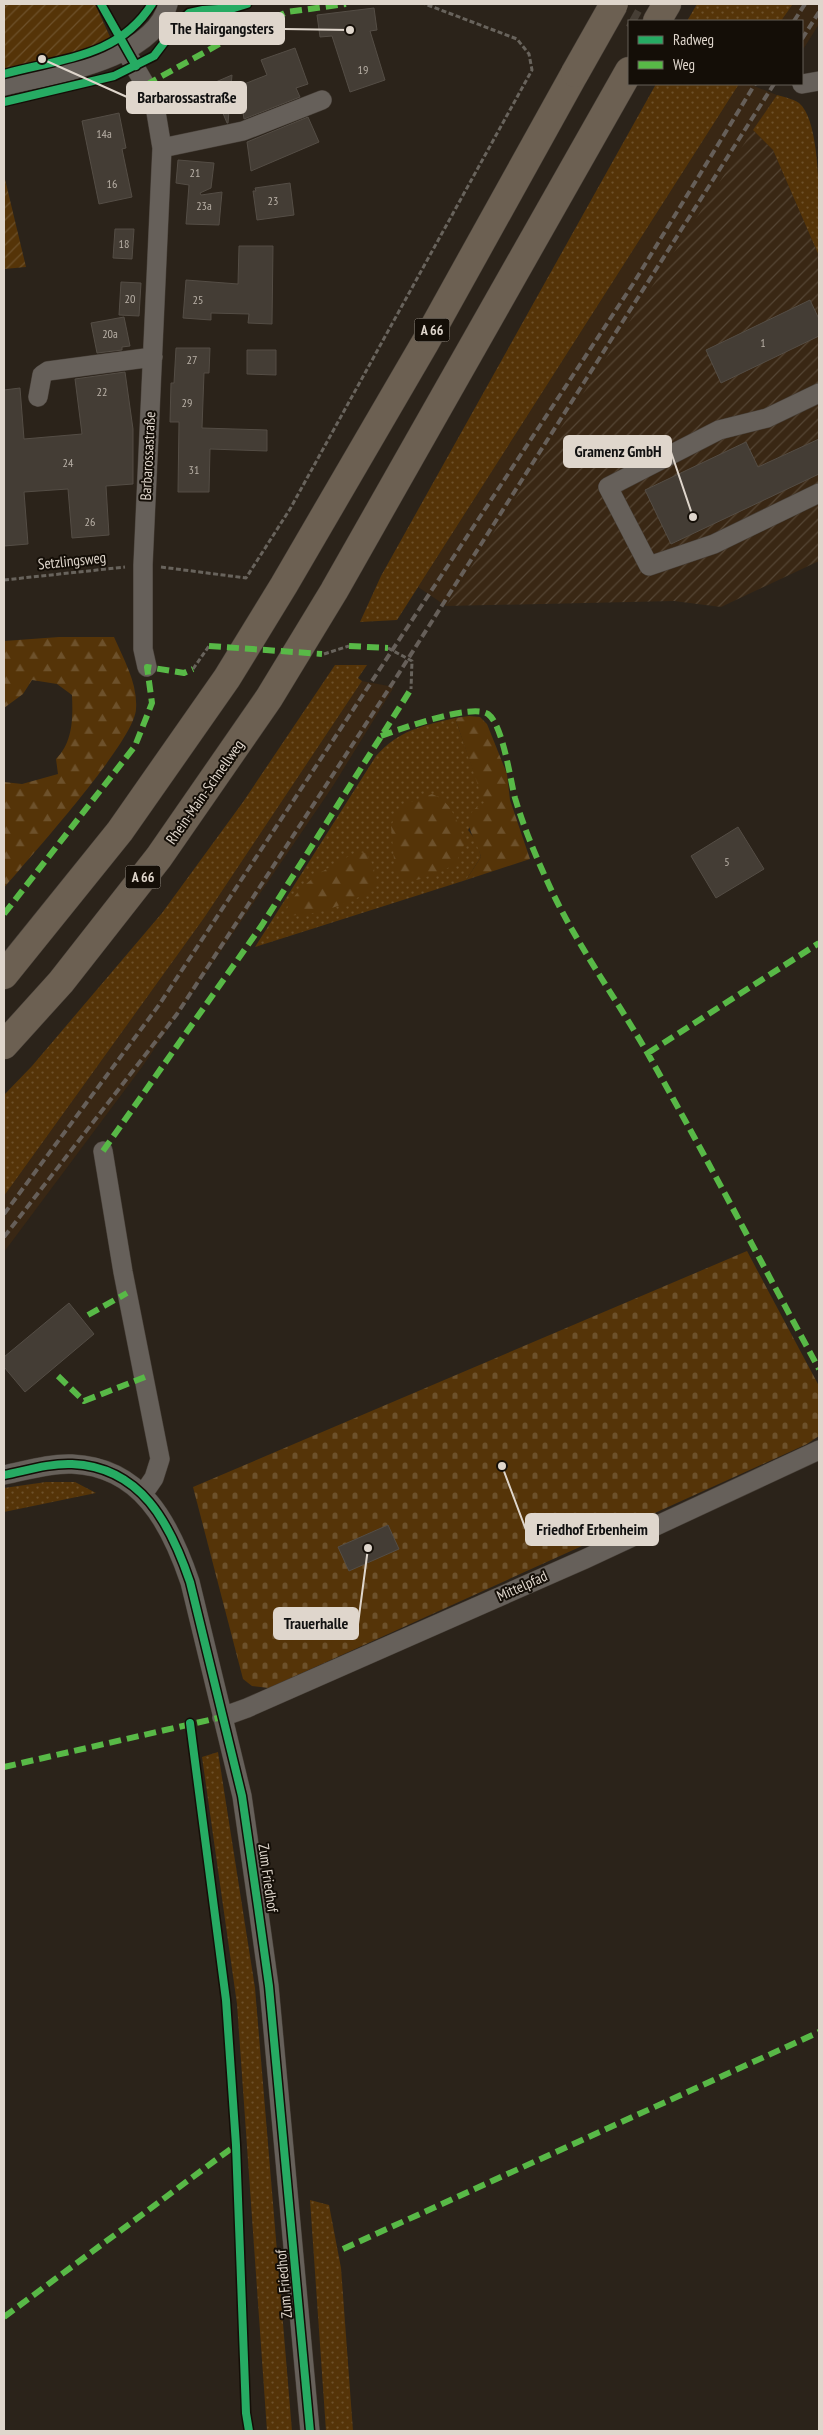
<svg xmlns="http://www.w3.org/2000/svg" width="823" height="2435" font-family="'PT Sans Narrow',sans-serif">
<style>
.built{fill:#392714}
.industrial{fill:url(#industrial-furrows)}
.grass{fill:url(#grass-dots)}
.forest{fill:url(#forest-firs)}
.cemetery{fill:url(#cemetery-stones)}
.garden{fill:url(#garden-furrows)}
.building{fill:#443d35;stroke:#544d45}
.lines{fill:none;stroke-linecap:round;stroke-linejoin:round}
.minor-tunnel{stroke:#463e35;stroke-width:19;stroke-dasharray:19 9;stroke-linecap:butt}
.minor-casing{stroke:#484039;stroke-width:20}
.highway-casing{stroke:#484039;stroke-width:29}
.path{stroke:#68635c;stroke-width:3;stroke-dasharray:5 2.5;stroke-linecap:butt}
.minor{stroke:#66605a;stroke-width:19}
.highway{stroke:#6c6052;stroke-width:28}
.rail{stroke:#665f59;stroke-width:4;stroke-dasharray:8 4;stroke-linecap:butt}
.highway-bridge-casing{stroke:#484039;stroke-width:29;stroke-linecap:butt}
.highway-bridge{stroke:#6c6052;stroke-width:28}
.quiet{stroke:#58b947;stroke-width:6;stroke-dasharray:12 6;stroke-linecap:butt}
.cycleway-casing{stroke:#140e07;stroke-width:11}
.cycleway{stroke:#26ab63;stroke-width:8}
.labels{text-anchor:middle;stroke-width:4;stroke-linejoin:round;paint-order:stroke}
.number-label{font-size:12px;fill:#b8b0a6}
.shield{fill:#140e07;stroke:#a29a91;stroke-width:1}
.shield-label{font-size:14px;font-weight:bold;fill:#dfd6cc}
.street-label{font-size:15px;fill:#dfd6cc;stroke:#140e07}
.leader{fill:none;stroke:#dfd6cc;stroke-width:2}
.callout-dot{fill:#dfd6cc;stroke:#140e07;stroke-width:2}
.callout{fill:#dfd6cc;stroke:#dfd6cc;stroke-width:2}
.callout-label{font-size:16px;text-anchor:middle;font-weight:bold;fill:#111}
</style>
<defs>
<pattern id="industrial-furrows" width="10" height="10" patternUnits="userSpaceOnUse" patternTransform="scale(1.25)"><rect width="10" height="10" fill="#392714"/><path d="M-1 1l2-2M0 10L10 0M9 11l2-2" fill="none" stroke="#554635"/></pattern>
<pattern id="grass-dots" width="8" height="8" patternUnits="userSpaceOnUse" patternTransform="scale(1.25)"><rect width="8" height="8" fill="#553408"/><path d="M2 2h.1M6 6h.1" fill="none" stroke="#6d512b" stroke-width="1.8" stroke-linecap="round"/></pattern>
<pattern id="forest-firs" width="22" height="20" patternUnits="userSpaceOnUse" patternTransform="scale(1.25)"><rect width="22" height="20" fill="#553408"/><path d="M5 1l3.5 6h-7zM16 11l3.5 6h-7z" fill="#6d512b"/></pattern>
<pattern id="cemetery-stones" width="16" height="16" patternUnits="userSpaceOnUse" patternTransform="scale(1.25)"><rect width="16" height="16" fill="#553408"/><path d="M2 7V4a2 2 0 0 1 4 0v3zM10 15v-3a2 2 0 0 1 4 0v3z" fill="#6d512b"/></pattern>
<pattern id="garden-furrows" width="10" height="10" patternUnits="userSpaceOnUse" patternTransform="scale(1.25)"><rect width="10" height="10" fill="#553408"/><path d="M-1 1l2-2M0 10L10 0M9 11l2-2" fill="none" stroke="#6d512b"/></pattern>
</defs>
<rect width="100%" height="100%" fill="#2b231a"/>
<path class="built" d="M 793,4 L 819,4 L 819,24 L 804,48 L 802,46 L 802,21 L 781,21 Z
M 739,84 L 749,84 L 777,95 L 446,606 L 418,587 Z
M 362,681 L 394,687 L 333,786 L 142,1067 L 4,1252 L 4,1196 L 204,918 Z"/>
<path class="industrial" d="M 753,130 L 773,150 L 819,256 L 819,561 L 721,607 L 674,601 L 446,606 Z"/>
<path class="grass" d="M 697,4 L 793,4 L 781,21 L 687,21 Z
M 656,84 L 739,84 L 397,620 L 360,622 L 381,576 Z
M 777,95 C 784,97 793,99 799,103 C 823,122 819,223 819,256 L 773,150 L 753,130 Z
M 335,665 L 367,665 L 358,678 L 362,681 L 204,918 L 4,1196 L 4,1095 L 32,1066 L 162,913 L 243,802 Z
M 455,718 L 485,803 L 468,830 L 477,842 L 481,857 L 466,880 L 255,947 L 376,756 C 399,730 422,726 455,718 Z
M 46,1482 L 75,1482 L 96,1493 L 4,1512 L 4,1488 Z
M 218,1752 L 255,1988 L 292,2431 L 267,2431 L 237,2004 L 202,1757 Z
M 310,2200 L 329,2205 L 341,2268 L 353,2431 L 326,2431 Z"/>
<path class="forest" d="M 59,637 L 114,637 C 124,660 138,684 136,709 C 135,741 29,858 4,888 L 4,782 L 22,784 L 58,774 L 56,759 C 73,742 73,718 72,695 L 57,684 L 32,680 L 23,694 L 4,708 L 4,641 Z
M 469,716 L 480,717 L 487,724 L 507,774 L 510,800 L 530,859 L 466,880 L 481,857 C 475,835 455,817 484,803 L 455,718 Z
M 432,794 C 453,802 458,824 465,843 L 455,865 L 421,879 L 405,882 L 395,871 L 391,826 L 400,806 Z
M 357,852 L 366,853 L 374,867 L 375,887 C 356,902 313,917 290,915 L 287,909 C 299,882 332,865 357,852 Z"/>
<path class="cemetery" d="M 747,1251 L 819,1386 L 819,1436 L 807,1444 L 269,1688 L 252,1686 L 243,1679 L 193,1487 Z"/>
<path class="garden" d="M 4,4 L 95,4 L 111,39 L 105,50 L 4,79 Z
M 4,175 L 26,267 L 4,269 Z"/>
<path class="building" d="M 374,8 L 377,30 L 370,31 L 385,80 L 350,92 L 332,36 L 320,37 L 317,15 Z
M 295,48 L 308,84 L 296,88 L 300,97 L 244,119 L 239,86 L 267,75 L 261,60 Z
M 232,75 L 228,123 L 227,123 L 211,84 Z
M 119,113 L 126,148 L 122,149 L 132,197 L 99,204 L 82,121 Z
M 308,117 L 319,142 L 251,171 L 247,142 Z
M 178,160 L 214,163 L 211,188 L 200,193 L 201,195 L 222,192 L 219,225 L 186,224 L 189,185 L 176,183 Z
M 290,183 L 294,215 L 257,220 L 253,191 L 256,191 L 255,188 Z
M 115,229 L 134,229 L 132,259 L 113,258 Z
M 239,246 L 273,246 L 272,324 L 248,323 L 249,314 L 211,313 L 211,320 L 183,318 L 186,280 L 238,284 Z
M 121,282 L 141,283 L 139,316 L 119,315 Z
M 810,300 L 819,319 L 819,336 L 721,383 L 706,350 Z
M 124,317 L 130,346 L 122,347 L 122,350 L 97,353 L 91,323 Z
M 176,348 L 210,348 L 209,373 L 204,373 L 202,428 L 267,430 L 267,451 L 210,449 L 209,492 L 178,492 L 179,422 L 170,422 L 171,383 L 174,383 Z
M 247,350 L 276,350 L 276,375 L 247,374 Z
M 125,372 L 133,429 L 133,484 L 106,486 L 109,535 L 72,538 L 68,489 L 24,492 L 28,544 L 4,546 L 4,390 L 20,388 L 24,439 L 82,434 L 75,379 Z
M 819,439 L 819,474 L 671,544 L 645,490 L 746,442 L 758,467 Z
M 738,827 L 764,869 L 716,898 L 691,856 Z
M 69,1303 L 94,1334 L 25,1392 L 4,1367 L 4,1357 Z
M 388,1525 L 399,1549 L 349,1571 L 338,1547 Z"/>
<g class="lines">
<path class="minor-tunnel" d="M 606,4 L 637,21"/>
<defs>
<path id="minor" d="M 125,50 L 154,100 L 162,148 L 143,565 L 143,649 L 147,667
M 802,84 L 819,81
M 4,86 C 52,74 154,61 168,4
M 162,148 L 243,131 L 322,100
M 819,393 L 767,418 L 719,430 L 608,487 L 649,566 L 714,544 L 819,493
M 38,397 L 42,375 L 48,371 L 153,357
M 103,1151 L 123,1272 L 160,1459 L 154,1478 L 143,1494
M 4,1475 C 25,1471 49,1463 72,1464 C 141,1467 170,1523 190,1582 L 242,1796 L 258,1907 L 269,1986 L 310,2431
M 222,1717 L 247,1708 L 585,1559 L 819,1450"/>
<path id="highway" d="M 657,21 L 667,4
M 4,975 L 120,831 L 227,678 L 284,585 L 425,343 L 575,73
M 4,1045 L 61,982 L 159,857 L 269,698 L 334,591 L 629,71"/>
</defs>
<use href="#minor" class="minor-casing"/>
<use href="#highway" class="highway-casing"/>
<path class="path" d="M 161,567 L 246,578 L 290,509 L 532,70 L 529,54 L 517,39 L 425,4
M 4,580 L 125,567
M 388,648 L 412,661 L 411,689
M 324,654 L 349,646
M 193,669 L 209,646"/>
<use href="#minor" class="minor"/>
<use href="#highway" class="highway"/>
<path class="rail" d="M 794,21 L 805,4
M 802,39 L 819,12
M 4,1214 L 159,1005 L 633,284 L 755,84
M 4,1237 L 177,1014 L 392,684 L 774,84"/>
<defs>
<path id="highway-bridge" d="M 575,73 L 614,4"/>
</defs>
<use href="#highway-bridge" class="highway-bridge-casing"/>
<use href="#highway-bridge" class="highway-bridge"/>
<path class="quiet" d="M 146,85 L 230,38 L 287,12 L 346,4
M 209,646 L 322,654
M 349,646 L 388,648
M 381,736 C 400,729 472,703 488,714 C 503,725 510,779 515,798 C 524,828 536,857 549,885 C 576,944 616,998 648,1054 C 707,1158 762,1264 819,1369
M 4,914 L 135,746 L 152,703 L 147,667 L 184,673 L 193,669
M 648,1053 L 819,943
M 103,1151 L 262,925 L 411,689
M 88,1315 L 127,1293
M 58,1376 L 84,1401 L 145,1377
M 4,1767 L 222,1717
M 343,2249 L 819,2032
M 4,2317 L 236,2145"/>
<defs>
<path id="cycleway" d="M 101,4 L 136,66
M 4,74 C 61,58 118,58 152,4
M 4,102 L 114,76 L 154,56 L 179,23 L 189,13 L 203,10 L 234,8 L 247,4
M 4,1475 C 25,1471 49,1463 72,1464 C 141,1467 170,1523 190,1582 L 242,1796 L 258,1907 L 269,1986 L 310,2431
M 190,1723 L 226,2000 L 236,2145 L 246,2413 L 249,2431"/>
</defs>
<use href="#cycleway" class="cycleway-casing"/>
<use href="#cycleway" class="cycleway"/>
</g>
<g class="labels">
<g class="number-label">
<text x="363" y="74">19</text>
<text x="104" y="138">14a</text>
<text x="195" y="177">21</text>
<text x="112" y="188">16</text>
<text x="273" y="205">23</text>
<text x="204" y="210">23a</text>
<text x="124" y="248">18</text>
<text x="130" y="303">20</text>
<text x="198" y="304">25</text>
<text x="110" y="338">20a</text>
<text x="763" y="347">1</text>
<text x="192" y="364">27</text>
<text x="102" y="396">22</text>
<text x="187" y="407">29</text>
<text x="68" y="467">24</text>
<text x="194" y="474">31</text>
<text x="90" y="526">26</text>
<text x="727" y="866">5</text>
</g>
<g class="shield">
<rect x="414.5" y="318.5" width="35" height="23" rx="4"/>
<rect x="125.5" y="865.5" width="35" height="23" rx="4"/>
</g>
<g class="shield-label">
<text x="432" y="335">A 66</text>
<text x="143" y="882">A 66</text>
</g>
<g class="street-label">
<text transform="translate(148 456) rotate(-87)" y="5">Barbarossastraße</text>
<text transform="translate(72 561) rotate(-6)" y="5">Setzlingsweg</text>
<text transform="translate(205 792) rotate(-55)" y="5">Rhein-Main-Schnellweg</text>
<text transform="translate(522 1586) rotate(-24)" y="5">Mittelpfad</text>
<text transform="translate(268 1878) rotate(82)" y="5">Zum Friedhof</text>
<text transform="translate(284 2284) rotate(-95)" y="5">Zum Friedhof</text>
</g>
</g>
<path class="leader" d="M350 30L284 29M42 59L127 97M693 517L671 452M502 1466L526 1530M368 1548L358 1624"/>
<g class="callout-dot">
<circle cx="350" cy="30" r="5"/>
<circle cx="42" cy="59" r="5"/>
<circle cx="693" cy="517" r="5"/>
<circle cx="502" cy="1466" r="5"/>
<circle cx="368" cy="1548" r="5"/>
</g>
<g class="callout">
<rect x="160" y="13" width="124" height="31" rx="5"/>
<rect x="127" y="82" width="119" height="31" rx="5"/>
<rect x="564" y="436" width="107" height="31" rx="5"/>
<rect x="526" y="1514" width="132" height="31" rx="5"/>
<rect x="274" y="1608" width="84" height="31" rx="5"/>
</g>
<g class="callout-label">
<text x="222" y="34">The Hairgangsters</text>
<text x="187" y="103">Barbarossastraße</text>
<text x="618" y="457">Gramenz GmbH</text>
<text x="592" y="1535">Friedhof Erbenheim</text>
<text x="316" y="1629">Trauerhalle</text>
</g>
<rect width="823" height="2435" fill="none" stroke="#dfd6cc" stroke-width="10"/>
<rect x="628" y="20" width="175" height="65" fill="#140e07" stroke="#655e56"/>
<rect x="638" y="36" width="25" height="8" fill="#26ab63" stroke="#655e56"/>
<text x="673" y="45" font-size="15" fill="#dfd6cc">Radweg</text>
<rect x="638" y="61" width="25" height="8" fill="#58b947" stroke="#655e56"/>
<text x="673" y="70" font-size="15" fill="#dfd6cc">Weg</text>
</svg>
